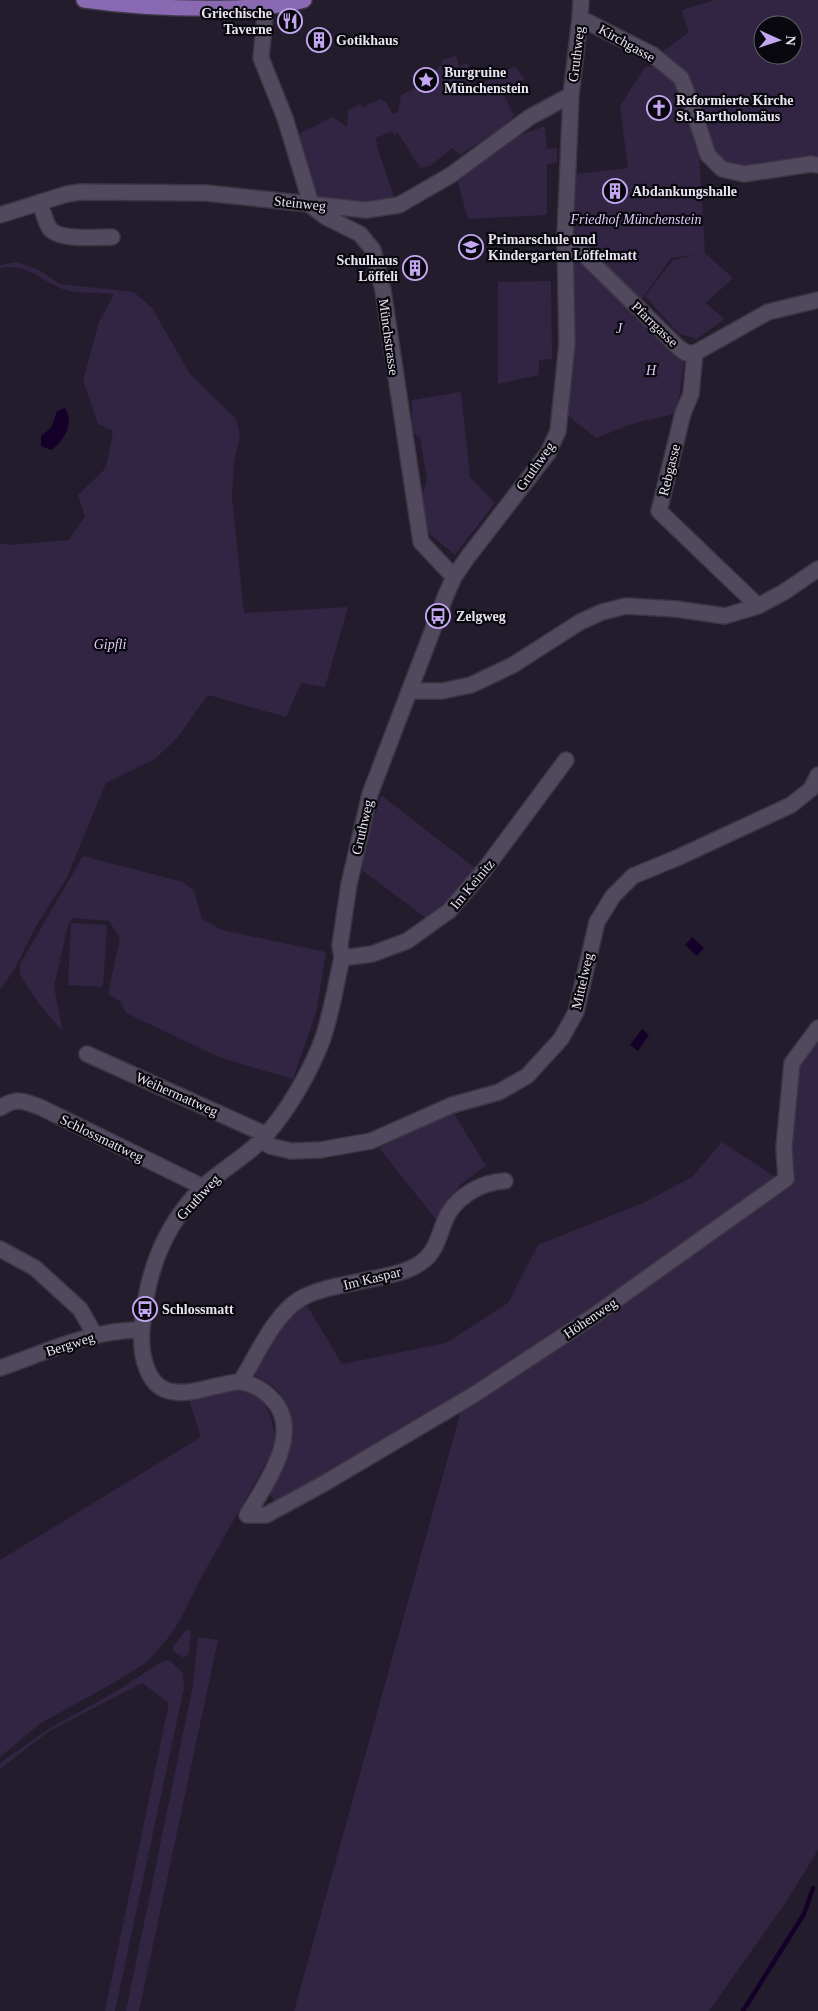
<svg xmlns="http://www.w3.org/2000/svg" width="818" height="2011" font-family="Georgia,serif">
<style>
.green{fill:#312543;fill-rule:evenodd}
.water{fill:#15002a}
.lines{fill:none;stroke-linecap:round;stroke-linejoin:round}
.stream{stroke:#15002a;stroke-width:4.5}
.minor-casing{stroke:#3c3644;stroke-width:18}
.major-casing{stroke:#3c3644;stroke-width:18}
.minor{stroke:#51495d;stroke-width:15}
.major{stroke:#896ab2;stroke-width:15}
.labels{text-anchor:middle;stroke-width:4.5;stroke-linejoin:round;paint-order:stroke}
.poi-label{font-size:14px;font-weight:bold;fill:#e6e2ee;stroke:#0a080f;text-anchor:start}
.street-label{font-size:14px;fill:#e6e2ee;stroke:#0a080f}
.park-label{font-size:14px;font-style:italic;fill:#ddcbfb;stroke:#0a080f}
</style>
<rect width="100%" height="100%" fill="#221c2c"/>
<path class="green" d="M 715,0 L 818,0 L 818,158 L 743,167 L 729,163 L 711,151 L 701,120 L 659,54 L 689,32 L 681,10 ZM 763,25 L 793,25 L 793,55 L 763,55 Z
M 456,56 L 459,66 L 468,63 L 470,73 L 469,82 L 474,85 L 475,87 L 515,66 L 524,79 L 502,92 L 514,115 C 507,128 474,145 460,155 L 452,148 L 430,166 L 420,168 L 398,133 L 394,135 L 392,131 L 376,138 L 378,150 L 394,196 L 378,202 L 350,199 L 348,203 L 318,199 L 316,197 L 295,136 L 333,117 L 347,127 L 348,110 L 359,104 L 365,108 L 368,104 L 380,99 L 386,102 L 393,114 L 398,112 L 401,95 L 434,79 L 432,74 L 442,64 L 442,60 Z
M 645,67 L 654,67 L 670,74 L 678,85 L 699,151 L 705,253 L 733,278 L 706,303 L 724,319 L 722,321 L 697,339 L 679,334 L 645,296 L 673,260 L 694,255 L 671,258 L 641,300 L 572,229 L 575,174 L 628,168 L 620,106 Z
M 545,126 L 547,149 L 557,148 L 557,163 L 547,164 L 547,215 L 468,219 L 457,179 L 510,139 Z
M 576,257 L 684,362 L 678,404 L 674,414 L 635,423 L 596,438 L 567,415 L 575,343 L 573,262 Z
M 16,262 L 39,270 L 60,284 L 134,292 L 152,308 L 190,374 L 236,419 L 240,435 L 234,463 L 232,497 L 244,613 L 348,607 L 325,687 L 301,683 L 286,717 L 208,695 L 177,738 L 155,759 L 106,783 L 67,877 L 35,928 L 14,970 L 0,990 L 0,543 L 10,545 L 69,540 L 85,516 L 78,495 L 106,468 L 113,431 L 98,424 L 83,380 L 99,322 L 114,294 C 100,292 84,294 70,291 C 44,286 31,262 0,268 L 0,265 Z
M 551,281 L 552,359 L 539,360 L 539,375 L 498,384 L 498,282 Z
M 461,392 L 470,477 L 495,503 L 455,555 L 427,532 L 422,494 L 427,480 L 420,438 L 412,432 L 412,400 Z
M 381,795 L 475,868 L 449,899 L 426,918 L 359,868 Z
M 83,856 L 183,882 L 194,891 L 202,919 L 222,930 L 326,952 L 316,1013 L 293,1079 L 221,1058 L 126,1013 L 120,1001 L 108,994 L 120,938 L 109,921 L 72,918 L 67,929 L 54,987 L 63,1032 L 39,1004 L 20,975 L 20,964 Z
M 71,923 L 107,925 L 103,987 L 68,985 Z
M 818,1028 L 818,1850 L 786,1902 L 709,2011 L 294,2011 L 462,1407 L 785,1185 L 792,1063 Z
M 453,1112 L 486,1166 L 460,1185 L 438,1222 L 379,1148 Z
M 722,1142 L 777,1178 L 723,1218 L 476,1388 L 282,1501 L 274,1500 L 269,1493 C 284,1466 300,1442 289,1411 C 286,1402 281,1394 275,1388 C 269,1383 262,1379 255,1375 L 255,1370 L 286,1320 L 305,1302 L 342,1364 L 446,1343 L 508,1303 L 538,1245 L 643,1203 L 692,1177 Z
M 233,1388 L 251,1393 L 264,1402 L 271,1417 L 275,1437 L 270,1456 L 202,1576 L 180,1620 L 168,1638 L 147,1662 L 117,1681 L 41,1723 L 0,1757 L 0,1560 L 201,1437 L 189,1400 L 212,1392 Z
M 186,1630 L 191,1631 L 189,1653 L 184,1658 L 173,1651 L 173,1647 Z
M 198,1637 L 218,1640 L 139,2011 L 126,2011 L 193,1685 Z
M 169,1660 L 183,1673 L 184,1688 L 115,2011 L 105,2011 L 169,1703 L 142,1683 L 48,1732 L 0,1769 L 0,1763 L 50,1728 L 117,1691 L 161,1662 Z"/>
<path class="water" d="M 65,408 C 75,423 64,441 51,450 L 41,446 L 41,436 L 51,428 L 57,411 Z
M 692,937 L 704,948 L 697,956 L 685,945 Z
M 642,1029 L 649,1035 L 638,1051 L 630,1045 Z"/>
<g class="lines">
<path class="stream" d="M 743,2011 L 804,1914 L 813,1888"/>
<defs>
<path id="minor" d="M 581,0 L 580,18 L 571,95 L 565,236 L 567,344 L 558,431 L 548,453 L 467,558 L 454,577 L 446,595 L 370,794 L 349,884 L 340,945 L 342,958 C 335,987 331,1019 320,1046 C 307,1077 289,1108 267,1134 C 252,1153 222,1169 203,1187 C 163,1226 146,1274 142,1329 C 140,1353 146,1390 175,1392 C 189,1394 203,1389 216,1386 C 224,1385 235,1381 242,1382 C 254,1384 263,1390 271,1398 C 305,1431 265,1485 247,1515 L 266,1515 L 323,1484 L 475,1394 L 592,1317 L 786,1179 L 784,1147 L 792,1063 L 818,1028
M 259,7 L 265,16 L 261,58 L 285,118 L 309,197 L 309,204
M 580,18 L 653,55 L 681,78 L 691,103 L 708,155 L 722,169 L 744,174 L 811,164 L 818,165
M 40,202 C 43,211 45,222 50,229 C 61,241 97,237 112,237
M 310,205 L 326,217 L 360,234 L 373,250 L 383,290 L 421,542 L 454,577
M 0,215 L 67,194 L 81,192 L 206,193 L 366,210 L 399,205 L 451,175 L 530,117 L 571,95
M 565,236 L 678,347 L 686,353 L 695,353 L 768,312 L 818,300
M 695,353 L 691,394 L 683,413 L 659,511 L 758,606
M 409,691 L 442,691 L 471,685 L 513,665 L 580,622 L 602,612 L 626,606 L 676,609 L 725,616 L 758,606 L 784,592 L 818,569
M 342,958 L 372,954 L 407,941 L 449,911 L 485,869 L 566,760
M 87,1054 L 267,1135
M 0,1108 C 17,1097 22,1101 40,1107 L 203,1187
M 261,1139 L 270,1146 L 291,1151 L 320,1150 L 371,1141 L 452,1105 L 499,1092 L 527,1076 L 561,1039 L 576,1012 L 597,922 L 613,896 L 633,876 L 679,857 L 791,805 L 811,789 L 818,775
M 0,1249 L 35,1268 L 80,1309 L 95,1335
M 0,1368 C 46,1352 93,1329 142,1330
M 241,1381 C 257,1355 274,1315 300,1299 C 319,1288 345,1285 366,1280 C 385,1276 408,1273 423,1261 C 438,1250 440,1229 448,1214 C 460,1194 483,1182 505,1181"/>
<path id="major" d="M 84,0 C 133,7 182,9 231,8 C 255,7 280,7 304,0"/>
</defs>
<use href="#minor" class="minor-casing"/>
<use href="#major" class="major-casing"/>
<use href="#minor" class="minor"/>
<use href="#major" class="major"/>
</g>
<defs>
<symbol id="restaurant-ring" viewBox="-11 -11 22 22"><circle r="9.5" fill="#0a080f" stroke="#c4a7f1" stroke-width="1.5"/><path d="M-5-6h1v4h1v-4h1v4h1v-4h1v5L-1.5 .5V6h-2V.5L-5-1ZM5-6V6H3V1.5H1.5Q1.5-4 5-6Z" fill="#c4a7f1"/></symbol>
<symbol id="building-ring" viewBox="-11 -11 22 22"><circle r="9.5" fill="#0a080f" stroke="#c4a7f1" stroke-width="1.5"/><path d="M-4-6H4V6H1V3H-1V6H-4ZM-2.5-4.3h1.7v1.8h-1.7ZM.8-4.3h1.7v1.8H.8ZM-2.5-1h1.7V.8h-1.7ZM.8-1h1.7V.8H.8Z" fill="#c4a7f1"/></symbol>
<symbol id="sight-ring" viewBox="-11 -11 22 22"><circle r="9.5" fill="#0a080f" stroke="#c4a7f1" stroke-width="1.5"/><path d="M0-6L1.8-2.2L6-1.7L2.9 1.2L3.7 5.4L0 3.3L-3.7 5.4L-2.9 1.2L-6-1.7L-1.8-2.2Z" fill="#c4a7f1"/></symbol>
<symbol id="church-ring" viewBox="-11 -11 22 22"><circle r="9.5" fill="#0a080f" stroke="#c4a7f1" stroke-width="1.5"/><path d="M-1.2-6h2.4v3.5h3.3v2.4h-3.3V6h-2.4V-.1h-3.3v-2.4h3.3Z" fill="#c4a7f1"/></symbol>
<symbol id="school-ring" viewBox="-11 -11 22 22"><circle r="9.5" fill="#0a080f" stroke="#c4a7f1" stroke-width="1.5"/><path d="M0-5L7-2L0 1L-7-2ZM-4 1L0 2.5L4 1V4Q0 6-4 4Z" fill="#c4a7f1"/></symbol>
<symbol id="bus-ring" viewBox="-11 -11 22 22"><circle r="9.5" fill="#0a080f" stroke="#c4a7f1" stroke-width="1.5"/><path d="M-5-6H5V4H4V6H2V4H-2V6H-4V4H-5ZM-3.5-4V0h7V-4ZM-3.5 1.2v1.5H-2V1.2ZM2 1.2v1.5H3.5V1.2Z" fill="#c4a7f1"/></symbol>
</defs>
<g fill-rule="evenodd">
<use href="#restaurant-ring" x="276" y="7" width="28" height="28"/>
<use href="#building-ring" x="305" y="26" width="28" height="28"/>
<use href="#sight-ring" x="412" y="66" width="28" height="28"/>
<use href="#church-ring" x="645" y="94" width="28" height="28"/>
<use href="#building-ring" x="601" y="177" width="28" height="28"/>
<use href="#school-ring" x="457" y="233" width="28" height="28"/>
<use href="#building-ring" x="401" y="254" width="28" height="28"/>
<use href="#bus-ring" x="424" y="602" width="28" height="28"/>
<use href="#bus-ring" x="131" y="1295" width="28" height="28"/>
</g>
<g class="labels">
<g class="poi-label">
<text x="272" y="18" text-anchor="end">Griechische<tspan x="272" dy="16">Taverne</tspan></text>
<text x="336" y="45">Gotikhaus</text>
<text x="444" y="77">Burgruine<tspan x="444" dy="16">Münchenstein</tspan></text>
<text x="676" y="105">Reformierte Kirche<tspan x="676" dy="16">St. Bartholomäus</tspan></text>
<text x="632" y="196">Abdankungshalle</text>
<text x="488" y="244">Primarschule und<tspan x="488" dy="16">Kindergarten Löffelmatt</tspan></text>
<text x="398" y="265" text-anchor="end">Schulhaus<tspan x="398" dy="16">Löffeli</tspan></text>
<text x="456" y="621">Zelgweg</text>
<text x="162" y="1314">Schlossmatt</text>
</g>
<g class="street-label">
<text transform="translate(627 43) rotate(29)" y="5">Kirchgasse</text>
<text transform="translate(576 54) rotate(-83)" y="5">Gruthweg</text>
<text transform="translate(300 203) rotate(6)" y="5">Steinweg</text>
<text transform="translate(655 324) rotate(44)" y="5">Pfarrgasse</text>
<text transform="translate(389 337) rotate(82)" y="5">Münchstrasse</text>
<text transform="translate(535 466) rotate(-55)" y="5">Gruthweg</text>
<text transform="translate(669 470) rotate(-76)" y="5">Rebgasse</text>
<text transform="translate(362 827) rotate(-77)" y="5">Gruthweg</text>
<text transform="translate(472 884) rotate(-50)" y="5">Im Keinitz</text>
<text transform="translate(582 981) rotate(-77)" y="5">Mittelweg</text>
<text transform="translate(177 1094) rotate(24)" y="5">Weihermattweg</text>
<text transform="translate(102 1138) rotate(26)" y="5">Schlossmattweg</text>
<text transform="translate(198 1197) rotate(-47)" y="5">Gruthweg</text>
<text transform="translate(372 1278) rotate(-14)" y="5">Im Kaspar</text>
<text transform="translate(590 1318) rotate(-34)" y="5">Höhenweg</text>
<text transform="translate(70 1344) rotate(-18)" y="5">Bergweg</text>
</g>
<g class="park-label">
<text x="636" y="224">Friedhof Münchenstein</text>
<text x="619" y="333">J</text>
<text x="651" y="375">H</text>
<text x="110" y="649">Gipfli</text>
</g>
</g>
<g transform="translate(778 40) rotate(93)"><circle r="24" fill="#0a080f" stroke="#625f68"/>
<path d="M0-4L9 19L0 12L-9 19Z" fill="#c4a7f1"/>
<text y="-8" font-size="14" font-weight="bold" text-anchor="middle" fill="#e6e2ee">N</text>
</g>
</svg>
